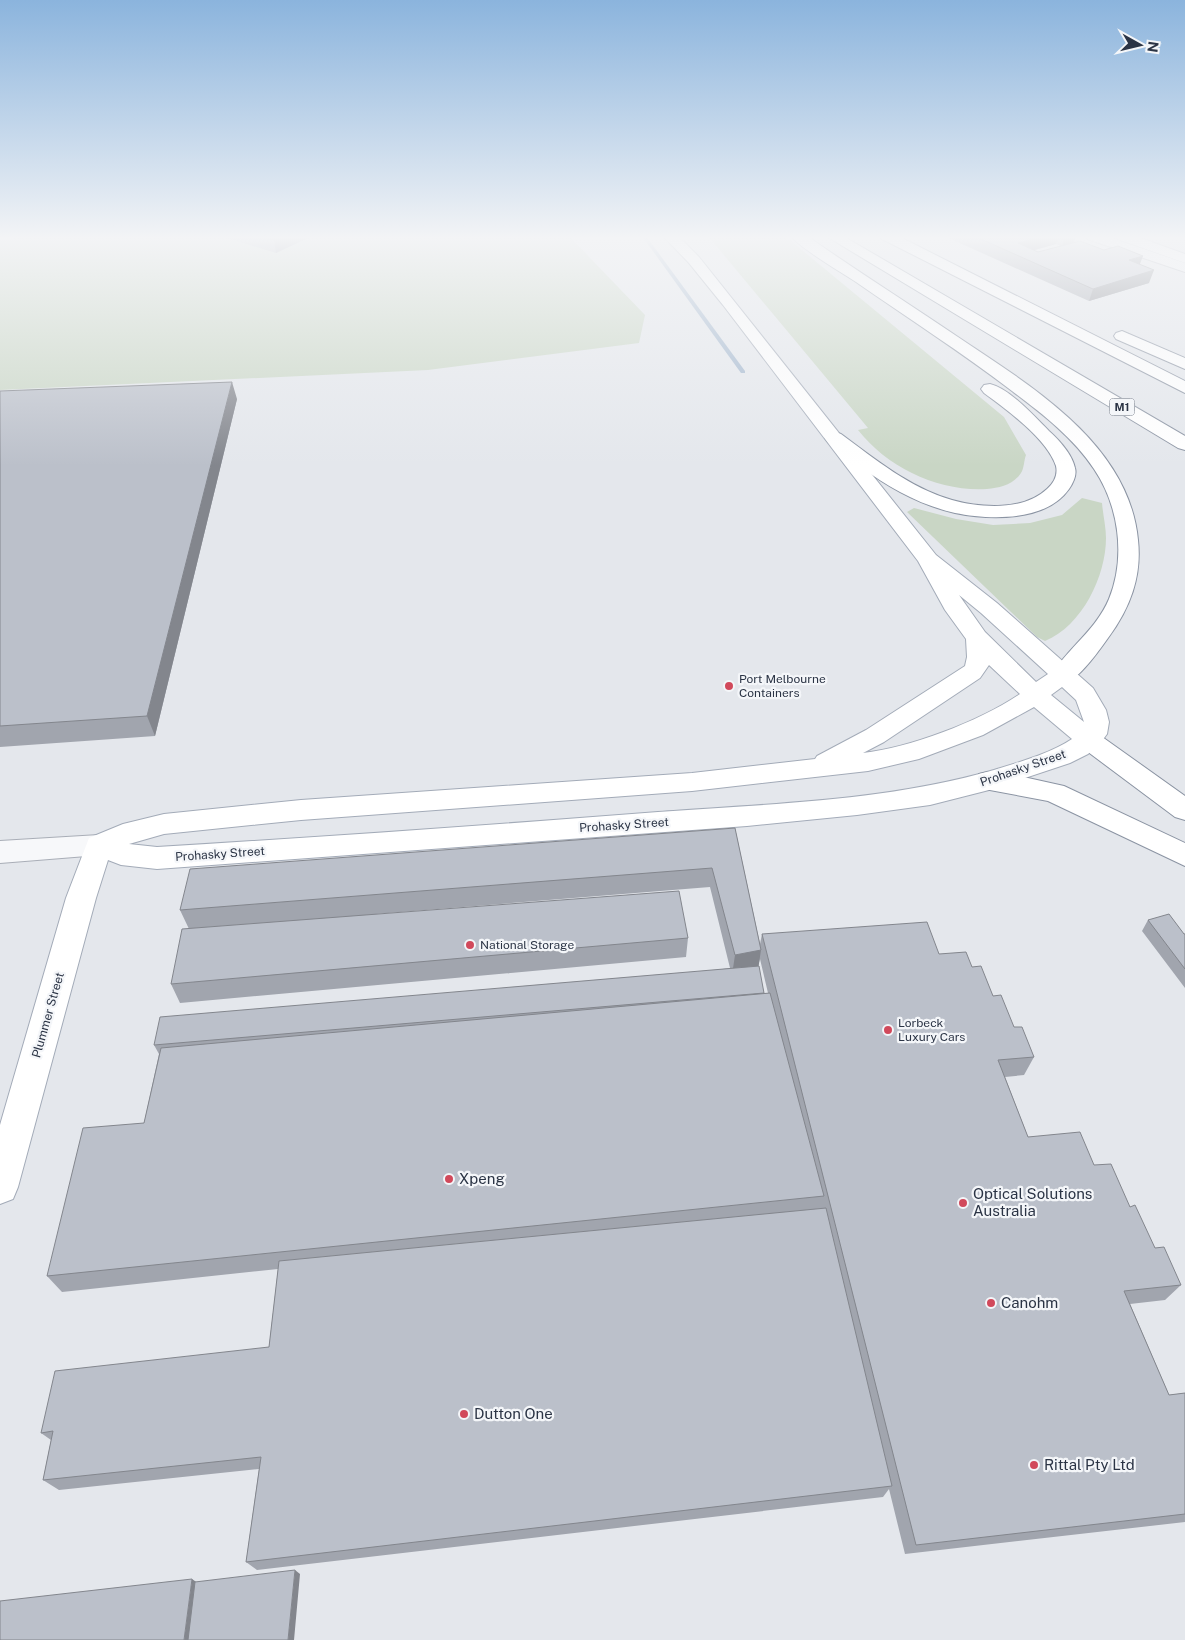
<svg xmlns="http://www.w3.org/2000/svg" width="1185" height="1640" font-family="'Public Sans',sans-serif">
<style>
.green{fill:#c9d6c5}
.lines{fill:none;stroke-linecap:round;stroke-linejoin:round}
.stream{fill:#9fb4cc;fill-rule:evenodd}
.minor-casing{stroke:#a9aeb7;stroke-width:2}
.primary-casing{stroke:#a3abb8;stroke-width:2}
.motorway-casing{stroke:#8b94a3;stroke-width:2}
.minor{fill:#f7f8fa;fill-rule:evenodd}
.primary{fill:#fff;fill-rule:evenodd}
.motorway{fill:#fff;fill-rule:evenodd}
.wall{fill:#a1a5ae;fill-rule:evenodd}
.shaded-wall{fill:#83868d}
.building{fill:#bbc0ca;stroke:#83868d}
.poi-dot{fill:#d1495b;stroke:#f4f6f9;stroke-width:2}
.labels{text-anchor:middle;stroke-width:4.5;stroke-linejoin:round;paint-order:stroke}
.shield{fill:#f4f6f9;stroke:#676e7b;stroke-width:1}
.shield-label{font-size:11px;font-weight:bold;fill:#2b3445}
.poi-label{font-size:12px;fill:#2b3445;stroke:#f4f6f9;text-anchor:start}
.street-label{font-size:12px;fill:#2b3445;stroke:#f4f6f9}
.near-poi-label{font-size:15px;fill:#2b3445;stroke:#f4f6f9;text-anchor:start}
</style>
<rect width="100%" height="100%" fill="#e4e7ec"/>
<path class="green" d="M 23,236 L 569,236 L 645,315 L 639,343 L 428,370 L 0,390 L 0,241 Z
M 708,236 L 785,236 L 1004,417 L 1026,455 C 1024,460 1024,469 1021,473 C 1013,485 1000,488 987,489 C 939,492 888,468 858,430 L 868,428 Z
M 1082,498 L 1102,503 C 1103,515 1106,527 1106,538 C 1106,576 1082,626 1045,641 L 1037,637 L 907,512 L 914,508 L 956,519 L 993,525 L 1030,523 L 1062,515 Z"/>
<g class="lines">
<path class="stream" d="M 642,236 L 646,236 L 745,371 L 745,373 L 741,373 Z"/>
<defs>
<path id="minor" d="M 1085,236 L 1106,236 L 1185,263 L 1185,272 L 1087,239 Z
M 99,835 L 109,838 L 113,845 L 109,852 L 99,855 L 0,863 L 0,841 Z"/>
<path id="primary" d="M 663,236 L 678,236 L 699,257 L 936,555 L 997,603 L 1093,688 L 1106,710 L 1109,722 L 1107,734 L 1099,745 L 1088,754 L 1070,763 L 989,790 L 930,805 L 857,815 L 747,826 L 157,869 L 121,865 L 108,860 L 96,898 L 18,1187 L 13,1199 L 0,1204 L 0,1125 L 66,898 L 89,838 L 123,824 L 164,814 L 301,800 L 692,773 L 815,759 L 817,756 L 866,730 L 965,666 L 967,657 L 966,639 L 945,610 L 918,561 L 723,305 L 689,263 ZM 959,595 L 981,613 L 1048,674 L 1036,682 L 985,632 ZM 989,665 L 1020,694 C 980,721 910,748 863,753 L 884,742 L 980,678 ZM 1062,687 L 1076,700 L 1084,722 L 1051,695 ZM 1034,707 L 1072,739 C 1049,754 1020,762 994,770 C 886,801 770,804 658,812 C 491,825 324,837 157,847 L 129,844 L 164,834 L 301,820 L 692,791 L 868,771 L 919,759 L 983,735 Z
M 1115,236 L 1135,236 L 1185,254 L 1185,263 L 1117,239 Z"/>
<path id="motorway" d="M 791,236 L 807,236 C 857,271 908,303 958,337 C 1031,386 1129,444 1138,540 C 1142,577 1130,608 1108,638 C 1101,648 1081,676 1070,680 C 1065,682 1061,681 1055,679 L 1052,674 C 1069,647 1096,630 1109,599 C 1126,557 1119,506 1094,469 C 1073,437 1041,413 1012,391 C 961,352 908,318 856,282 C 841,272 801,249 791,236 Z
M 826,236 L 843,236 L 1185,436 L 1185,450 L 1178,448 Z
M 880,236 L 898,236 L 1185,381 L 1185,393 L 882,239 Z
M 1122,331 L 1185,358 L 1185,369 L 1116,339 L 1114,336 L 1116,333 Z
M 990,384 C 1009,388 1035,417 1049,431 C 1059,440 1072,454 1075,468 C 1077,475 1073,483 1069,489 C 1046,522 990,520 955,513 C 920,505 889,488 860,466 C 849,458 833,450 825,438 L 827,434 L 834,432 L 841,434 C 875,459 910,488 952,500 C 981,508 1024,511 1047,489 C 1054,483 1058,475 1056,466 C 1047,439 1006,409 984,393 L 981,389 L 984,385 Z
M 1089,731 L 1098,734 L 1185,796 L 1185,820 L 1175,817 L 1080,746 L 1076,740 L 1080,734 Z
M 988,772 L 1019,776 L 1064,786 L 1185,843 L 1185,866 L 1048,801 L 979,788 L 975,781 L 979,774 Z"/>
</defs>
<use href="#minor" class="minor-casing"/>
<use href="#primary" class="primary-casing"/>
<use href="#motorway" class="motorway-casing"/>
<use href="#minor" class="minor"/>
<use href="#primary" class="primary"/>
<use href="#motorway" class="motorway"/>
</g>
<path class="wall" d="M 209,236 L 312,236 L 276,253 L 227,238 Z
M 944,236 L 1076,236 L 1074,242 L 1140,265 L 1149,283 L 1089,301 ZM 1056,244 L 1061,246 L 1038,252 L 1034,250 Z
M 0,391 L 237,399 L 155,736 L 0,747 Z
M 735,828 L 760,944 L 762,934 L 939,954 L 972,967 L 1034,1057 L 1024,1075 L 1005,1077 L 1028,1137 L 1094,1165 L 1130,1207 L 1155,1248 L 1181,1285 L 1165,1300 L 1130,1304 L 1169,1395 L 1185,1393 L 1185,1522 L 905,1554 L 889,1489 L 883,1497 L 257,1570 L 246,1562 L 259,1469 L 59,1490 L 43,1480 L 51,1440 L 41,1433 L 269,1347 L 278,1269 L 62,1292 L 47,1276 L 144,1123 L 159,1054 L 154,1045 L 730,968 L 710,887 L 376,914 L 688,938 L 686,957 L 180,1003 L 171,984 L 189,929 L 180,910 ZM 760,959 L 768,993 L 764,993 L 758,966 Z
M 1148,920 L 1185,934 L 1185,988 L 1142,931 Z"/>
<path class="shaded-wall" d="M 283,236 L 312,236 L 276,253 L 274,240 Z
M 1044,236 L 1059,236 L 1056,244 L 1017,255 L 1018,243 Z
M 1065,236 L 1076,236 L 1074,243 L 1062,246 Z
M 1143,256 L 1138,269 L 1129,260 Z
M 1154,270 L 1149,283 L 1089,301 L 1093,289 Z
M 232,382 L 237,399 L 155,736 L 147,716 Z
M 761,950 L 758,970 L 732,975 L 735,955 Z
M 295,1570 L 300,1574 L 294,1640 L 288,1640 Z
M 192,1579 L 202,1586 L 195,1640 L 184,1640 Z"/>
<path class="building" d="M 259,236 L 283,236 L 274,240 Z
M 974,236 L 1044,236 L 1018,243 L 1038,252 L 1080,241 L 1104,250 L 1118,246 L 1143,256 L 1129,260 L 1154,270 L 1093,289 Z
M 232,382 L 147,716 L 0,726 L 0,391 Z
M 735,828 L 761,950 L 735,955 L 712,868 L 180,910 L 190,869 Z
M 679,891 L 688,938 L 171,984 L 182,929 Z
M 1169,914 L 1184,934 L 1185,934 L 1185,969 L 1148,920 Z
M 927,922 L 939,954 L 966,952 L 972,967 L 981,966 L 993,996 L 1001,995 L 1014,1027 L 1022,1027 L 1034,1057 L 998,1060 L 1028,1137 L 1080,1132 L 1094,1165 L 1111,1164 L 1130,1207 L 1135,1205 L 1155,1248 L 1164,1247 L 1181,1285 L 1124,1291 L 1169,1395 L 1185,1393 L 1185,1514 L 916,1545 L 762,934 Z
M 759,966 L 764,993 L 154,1045 L 160,1017 Z
M 770,993 L 824,1196 L 47,1276 L 83,1128 L 144,1123 L 161,1048 Z
M 826,1208 L 892,1486 L 246,1562 L 261,1457 L 43,1480 L 53,1431 L 41,1433 L 55,1371 L 269,1347 L 279,1261 Z
M 295,1570 L 288,1640 L 188,1640 L 195,1582 Z
M 192,1579 L 184,1640 L 0,1640 L 0,1601 Z"/>
<linearGradient id="sky" x2="0" y2="1"><stop stop-color="#8bb4dd"/><stop offset="0.51" stop-color="#f3f4f6"/><stop offset="1" stop-color="#f3f4f6" stop-opacity="0"/></linearGradient>
<rect width="1185" height="466" fill="url(#sky)"/>
<g class="poi-dot">
<circle cx="729" cy="686" r="5"/>
<circle cx="470" cy="945" r="5"/>
<circle cx="888" cy="1030" r="5"/>
<circle cx="449" cy="1179" r="5"/>
<circle cx="963" cy="1203" r="5"/>
<circle cx="991" cy="1303" r="5"/>
<circle cx="464" cy="1414" r="5"/>
<circle cx="1034" cy="1465" r="5"/>
</g>
<g class="labels">
<rect class="shield" x="1109.5" y="398.5" width="25" height="17" rx="4"/>
<g class="shield-label">
<text x="1122" y="411">M1</text>
</g>
<g class="poi-label">
<text x="739" y="683">Port Melbourne<tspan x="739" dy="14">Containers</tspan></text>
<text x="480" y="949">National Storage</text>
<text x="898" y="1027">Lorbeck<tspan x="898" dy="14">Luxury Cars</tspan></text>
</g>
<g class="street-label">
<text transform="translate(1023 768) rotate(-19)" y="4">Prohasky Street</text>
<text transform="translate(624 825) rotate(-4)" y="4">Prohasky Street</text>
<text transform="translate(220 854) rotate(-4)" y="4">Prohasky Street</text>
<text transform="translate(48 1015) rotate(-74)" y="4">Plummer Street</text>
</g>
<g class="near-poi-label">
<text x="459" y="1184">Xpeng</text>
<text x="973" y="1199">Optical Solutions<tspan x="973" dy="17">Australia</tspan></text>
<text x="1001" y="1308">Canohm</text>
<text x="474" y="1419">Dutton One</text>
<text x="1044" y="1470">Rittal Pty Ltd</text>
</g>
</g>
<g transform="translate(1140 45) rotate(98)" stroke="#f4f6f9" stroke-width="4" paint-order="stroke">
<path d="M0-4L9 19L0 12L-9 19Z" fill="#2b3445"/>
<text y="-8" font-size="14" font-weight="bold" text-anchor="middle" fill="#2b3445">N</text>
</g>
</svg>
